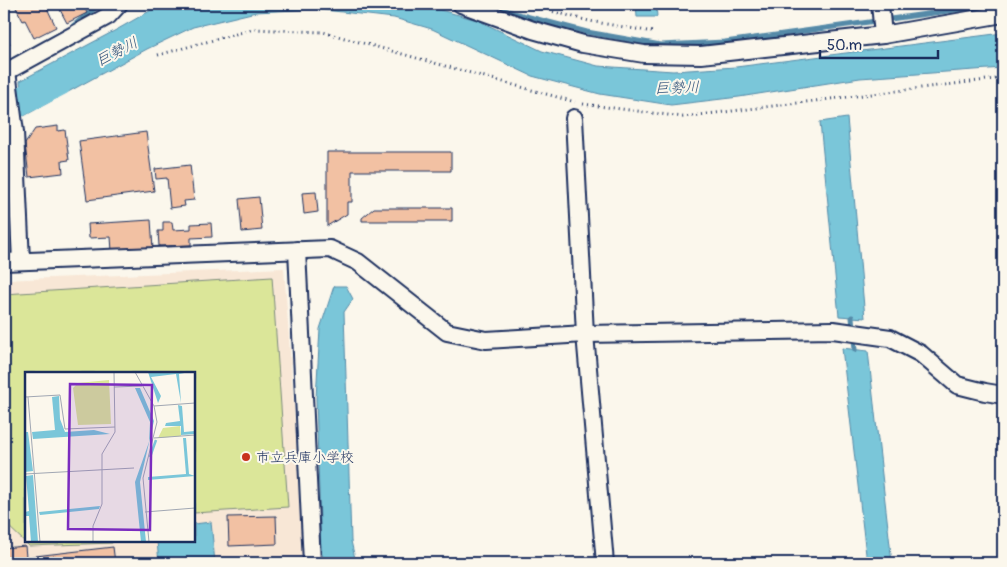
<svg xmlns="http://www.w3.org/2000/svg" width="1007" height="567" font-family="Pangolin,'Klee One',sans-serif">
<rect width="100%" height="100%" fill="#fbf7ec"/>
<filter id="ink" filterUnits="userSpaceOnUse"><feTurbulence type="fractalNoise" baseFrequency=".02" numOctaves="2"/><feDisplacementMap in="SourceGraphic" scale="10" xChannelSelector="R" yChannelSelector="G"/><feConvolveMatrix kernelMatrix="1 2 1 2 8 2 1 2 1" color-interpolation-filters="sRGB"/></filter>
<g filter="url(#ink)">
<!-- built -->
<path fill="#f8e7d6" fill-rule="evenodd" d="M 284,268 L 305,563 L 4,563 L 4,280 ZM 26,373 L 194,373 L 194,541 L 26,541 Z"/>
<!-- green -->
<polygon fill="#dbe699" stroke="#7b8a7c" points="272,277 288,507 194,513 194,373 26,373 26,541 112,541 112,543 29,546 4,522 4,294"/>
<!-- water -->
<g fill="#7ac6d9" stroke="#548aa8">
<polygon points="162,4 418,4 477,20 542,51 598,66 673,71 736,67 1003,33 1003,68 860,78 739,97 671,105 600,94 532,76 432,29 394,18 316,9 256,12 193,27 147,49 24,116 20,81 118,29"/>
<polygon points="636,4 656,4 657,17 637,17"/>
<polygon points="847,118 865,318 839,316 820,122"/>
<polygon points="334,286 346,286 353,299 344,312 351,541 356,563 326,563 321,552 316,398 320,329"/>
<polygon points="842,348 868,351 892,563 867,563"/>
<polygon points="211,522 215,563 159,563 157,541 194,541 194,524"/>
</g>
<g fill="none" stroke-linecap="round" stroke-linejoin="round">
<!-- stream -->
<g stroke="#548aa8" stroke-width="5">
<polyline points="486,4 514,13 587,32 661,45 725,42 998,4"/>
<polyline points="73,26 100,4"/>
<polyline points="852,317 855,350"/>
</g>
<!-- river -->
<polyline stroke="#7ac6d9" stroke-width="29" points="4,110 58,82"/>
</g>
<!-- building -->
<g fill="#f2c1a3" stroke="#1b2f5e">
<polygon points="14,4 52,4 47,8 56,27 34,38 25,20 23,21"/>
<polygon points="57,4 90,4 84,7 87,13 67,23"/>
<polygon points="4,29 10,44 6,45 9,52 4,55"/>
<polygon points="58,126 58,131 65,130 69,160 62,161 63,173 29,177 25,144 35,129"/>
<polygon points="146,132 154,191 87,200 79,141"/>
<polygon points="327,152 451,152 451,171 352,171 352,202 347,202 347,214 327,226"/>
<polygon points="190,165 194,200 184,201 185,206 170,208 167,178 156,179 155,169"/>
<polygon points="316,192 318,212 304,214 302,193"/>
<polygon points="259,197 262,230 242,232 239,199"/>
<polygon points="374,208 452,208 452,221 362,221 362,218"/>
<polygon points="151,220 153,249 112,251 111,237 89,238 88,224"/>
<polygon points="163,222 172,222 173,230 191,229 191,224 211,223 212,237 191,238 191,245 159,246 158,231 163,231"/>
<polygon points="276,516 277,544 229,546 228,517"/>
<polygon points="25,546 26,557 113,547 115,563 4,563 4,548"/>
</g>
<g fill="none" stroke-linecap="round" stroke-linejoin="round">
<defs>
<g id="minor">
<polyline points="461,4 533,30 583,44 644,54 701,55 883,35 1003,14"/>
<polyline points="880,4 883,35"/>
<polyline points="7,71 15,132 21,261"/>
<polyline points="4,73 108,16 119,4"/>
<polyline points="574,118 585,334 605,563"/>
<polyline points="297,250 312,563"/>
<polyline points="4,262 330,249 358,262 447,332 486,340 585,334 833,330 890,338 921,354 957,385 985,392 1003,395"/>
</g>
</defs>
<!-- minor casing -->
<use href="#minor" stroke="#1b2f5e" stroke-width="20"/>
<!-- path -->
<g stroke="#1b2f5e" stroke-width="3" stroke-dasharray="1 4" stroke-linecap="butt">
<polyline points="524,4 589,21 653,32"/>
<polyline points="158,55 254,29 323,32 575,102"/>
<polyline points="583,104 683,117 1003,78"/>
</g>
<!-- minor -->
<use href="#minor" stroke="#fbf7ec" stroke-width="16"/>
</g>
</g>
<!-- markers -->
<circle fill="#c8321e" stroke="#fbf7ec" stroke-width="2" cx="246" cy="457" r="5"/>
<g text-anchor="middle" dominant-baseline="central" stroke-width="4" stroke-linejoin="round" paint-order="stroke">
<!-- poi labels -->
<g font-size="14" fill="#1b2f5e" stroke="#fbf7ec" text-anchor="start">
<text x="256" y="457">市立兵庫小学校</text>
</g>
<!-- water labels -->
<g font-size="15" font-style="italic" fill="#33557d" stroke="#fbf7ec">
<text transform="translate(117 52) rotate(-27)">巨勢川</text>
<text transform="translate(677 88) rotate(-1)">巨勢川</text>
</g>
</g>
<!-- overview -->
<g transform="translate(25 372)">
<rect width="170" height="170" fill="#fbf7ec"/>
<path d="M 84,8 L 86,52 L 53,53 L 48,16 L 53,11 ZM 155,54 L 156,64 L 133,66 L 138,56 Z" fill="#dbe699"/>
<path d="M 123,0 L 165,0 L 154,2 L 156,31 L 151,2 L 126,5 L 136,24 L 133,31 ZM 110,16 L 115,16 L 129,49 L 115,110 L 121,170 L 116,170 L 110,110 L 124,70 L 125,50 ZM 34,24 L 35,47 L 40,60 L 69,58 L 85,62 L 8,67 L 7,60 L 30,58 L 27,25 ZM 153,33 L 157,34 L 159,60 L 170,59 L 170,62 L 156,63 L 156,54 L 140,54 L 141,51 L 155,49 ZM 0,60 L 3,60 L 8,99 L 0,100 ZM 158,66 L 161,66 L 164,102 L 170,104 L 123,108 L 123,105 L 161,102 ZM 8,103 L 13,170 L 6,170 L 4,144 L 0,144 L 0,140 L 4,139 L 1,104 ZM 75,134 L 74,137 L 15,143 L 14,140 Z" fill="#7ac6d9"/>
<path fill="none" stroke="#7ac6d9" stroke-width="2.5" d="M 125,85 L 131,68"/>
<path fill="none" stroke="#a1a7b3" stroke-width="1" d="M 110,0 L 129,34 L 132,50 L 118,106 L 124,170M 89,15 L 117,14M 0,25 L 35,23 L 40,57 L 90,55M 3,25 L 15,170M 129,34 L 170,31M 129,66 L 170,63M 0,102 L 109,96M 120,140 L 170,136M 68,170 L 68,154 L 77,132 L 77,82 L 90,60 L 89,0"/>
<path fill="#7b2cbf" fill-opacity="0.15" stroke="#7b2cbf" stroke-width="2.5" d="M 45,12 L 127,13 L 125,158 L 43,157 Z"/>
<rect width="170" height="170" fill="none" stroke="#1b2f5e" stroke-width="2.5"/>
</g>
<!-- margin -->
<rect width="1007" height="567" fill="none" stroke="#fbf7ec" stroke-width="20"/>
<rect x="10" y="10" width="987" height="547" fill="none" stroke="#1b2f5e" stroke-width="2" filter="url(#ink)"/>
<!-- scale -->
<path d="M820 50v8h118v-8" fill="none" stroke="#1b2f5e" stroke-width="2.5"/>
<text x="827" y="50" font-size="15" fill="#1b2f5e" stroke="#fbf7ec" stroke-width="4" paint-order="stroke">50 m</text>
</svg>
